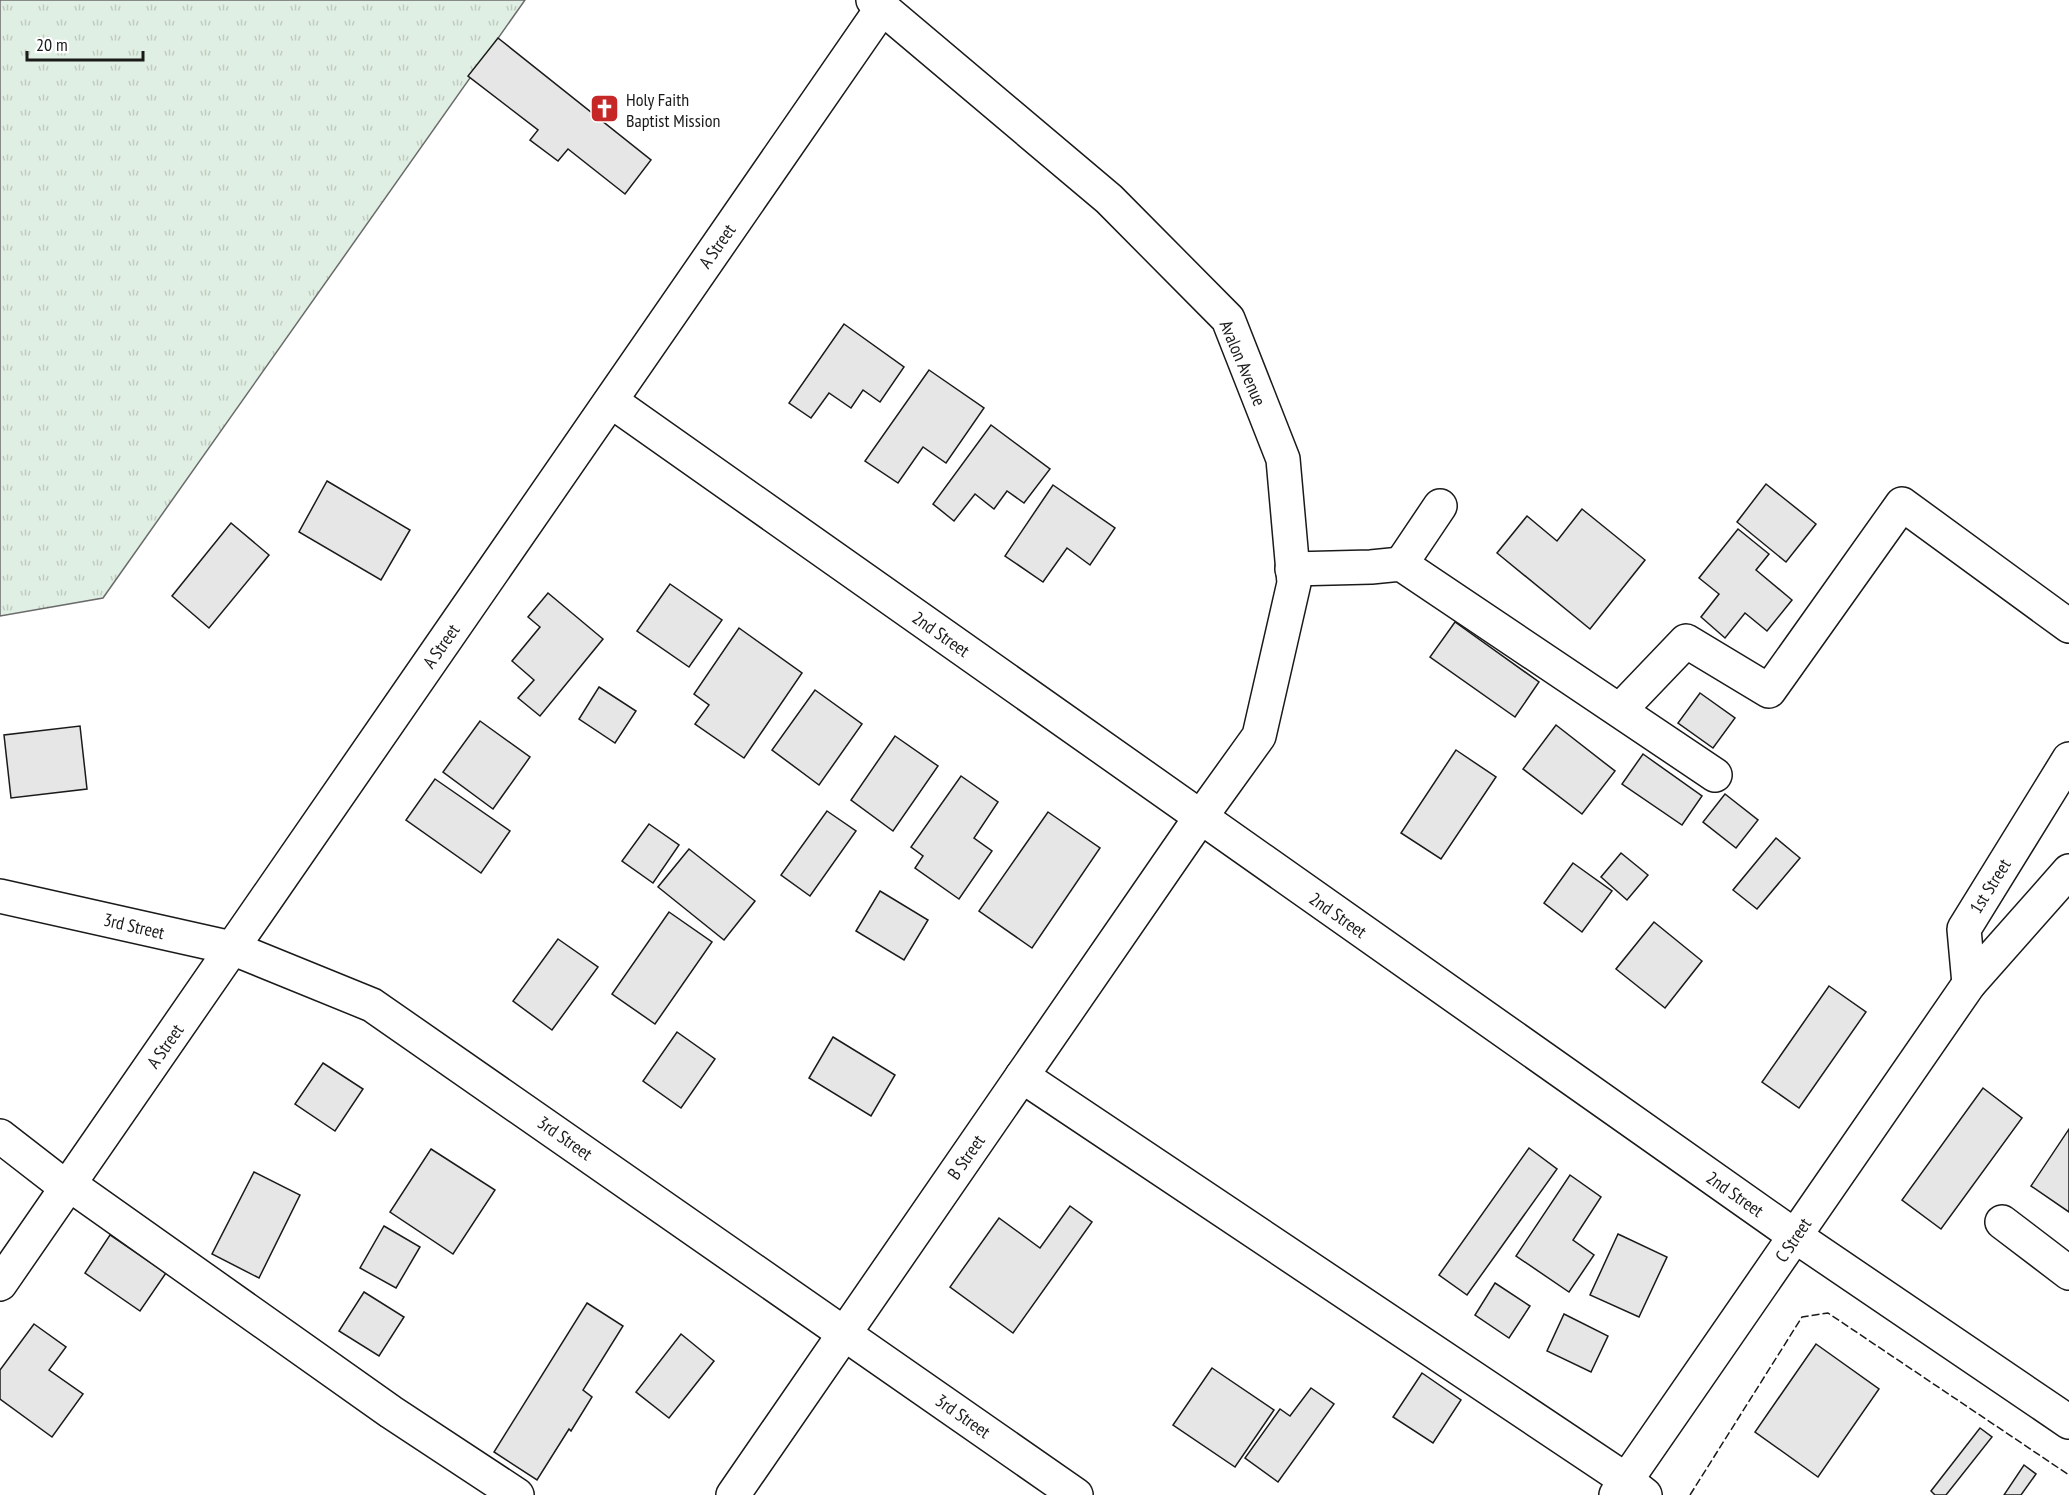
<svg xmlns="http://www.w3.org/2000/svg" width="2069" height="1495" font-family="'PT Sans Narrow',sans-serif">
<defs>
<pattern id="grass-tufts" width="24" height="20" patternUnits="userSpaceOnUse" patternTransform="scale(1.5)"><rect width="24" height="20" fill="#e0efe3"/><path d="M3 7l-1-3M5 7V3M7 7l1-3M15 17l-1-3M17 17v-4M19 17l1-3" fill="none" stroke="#c0ccc2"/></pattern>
</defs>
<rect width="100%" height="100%" fill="#fff"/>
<!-- grass -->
<polygon fill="url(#grass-tufts)" stroke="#6a6a6a" stroke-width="1.5" points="0,0 525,0 103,598 0,616"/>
<!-- building -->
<g fill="#e6e6e6" stroke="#1a1a1a" stroke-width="1.5">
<polygon points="498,38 651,160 625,194 568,149 558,161 530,140 538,130 468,76"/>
<polygon points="844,324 904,367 880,402 863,390 851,408 829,393 811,418 789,403"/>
<polygon points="929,370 984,408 946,463 923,447 898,483 865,461"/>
<polygon points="991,425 1050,469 1024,503 1007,491 994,509 975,494 954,521 933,504"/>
<polygon points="327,481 410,530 381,580 299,532"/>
<polygon points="1766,484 1816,524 1786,562 1737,522"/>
<polygon points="1053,485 1115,528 1090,565 1067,548 1043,582 1005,556"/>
<polygon points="1582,509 1645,560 1590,629 1497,553 1527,516 1557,541"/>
<polygon points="231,523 269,555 209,628 172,596"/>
<polygon points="1738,529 1769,554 1756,570 1792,600 1767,631 1745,613 1725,638 1701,617 1719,594 1699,578"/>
<polygon points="670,584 722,620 689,667 637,631"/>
<polygon points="548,593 603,639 540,716 518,698 534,680 512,661 540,627 528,617"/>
<polygon points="1455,622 1539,682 1515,717 1430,657"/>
<polygon points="739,628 802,673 744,758 695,724 709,705 694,694"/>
<polygon points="599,687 636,711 615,743 579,719"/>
<polygon points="815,690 862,724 819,785 772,750"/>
<polygon points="1700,693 1735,718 1713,748 1678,723"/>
<polygon points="480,721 530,757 493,809 443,772"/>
<polygon points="1556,725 1615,771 1582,814 1523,769"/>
<polygon points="80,726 87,789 11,798 4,735"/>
<polygon points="895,736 938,766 893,831 851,800"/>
<polygon points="1456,750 1496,777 1441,859 1401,833"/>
<polygon points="1643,754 1702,796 1682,825 1622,784"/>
<polygon points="961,776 998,802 974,838 992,851 959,899 915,868 923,856 911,847"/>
<polygon points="435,779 510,831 481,873 406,820"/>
<polygon points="1725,794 1758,820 1736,848 1703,822"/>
<polygon points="827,811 856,831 810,896 781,875"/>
<polygon points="1048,812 1100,848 1032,948 979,911"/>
<polygon points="649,824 679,845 653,883 622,861"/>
<polygon points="1776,838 1800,858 1757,909 1733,890"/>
<polygon points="689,849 755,901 724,940 658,887"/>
<polygon points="1621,853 1648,875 1627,900 1601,877"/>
<polygon points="1573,863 1612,891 1582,932 1544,903"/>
<polygon points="880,891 928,920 904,960 856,931"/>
<polygon points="669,912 712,942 655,1024 612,994"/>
<polygon points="1654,922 1702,961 1665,1008 1616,969"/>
<polygon points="558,939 598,967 552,1030 513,1001"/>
<polygon points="1829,986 1866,1012 1799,1108 1762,1082"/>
<polygon points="677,1032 715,1059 681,1108 643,1081"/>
<polygon points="833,1037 895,1075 871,1116 809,1078"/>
<polygon points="323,1063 363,1089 335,1131 295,1104"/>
<polygon points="1983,1088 2022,1118 1941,1229 1902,1200"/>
<polygon points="2069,1129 2069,1212 2031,1186"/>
<polygon points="1529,1148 1557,1169 1467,1295 1439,1275"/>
<polygon points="431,1149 495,1190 453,1254 390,1212"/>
<polygon points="254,1172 300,1195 259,1278 212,1254"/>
<polygon points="1570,1175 1601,1197 1573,1240 1594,1255 1569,1292 1516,1256"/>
<polygon points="1070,1206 1092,1222 1013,1333 950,1287 999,1218 1040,1248"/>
<polygon points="384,1226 420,1247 396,1288 360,1268"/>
<polygon points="1618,1234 1667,1257 1639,1317 1590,1295"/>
<polygon points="110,1235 166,1273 140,1311 85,1273"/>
<polygon points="1495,1283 1530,1306 1509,1338 1475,1315"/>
<polygon points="364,1292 404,1317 379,1356 339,1331"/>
<polygon points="587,1303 623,1326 583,1390 592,1397 571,1431 569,1429 537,1480 494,1452"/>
<polygon points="1564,1314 1608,1336 1591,1372 1547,1351"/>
<polygon points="34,1324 66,1347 49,1370 83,1394 52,1437 0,1399 0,1370"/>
<polygon points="681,1334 714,1361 669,1418 636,1392"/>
<polygon points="1816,1344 1879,1389 1818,1477 1755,1432"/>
<polygon points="1212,1368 1274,1410 1235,1467 1173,1425"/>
<polygon points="1422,1373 1461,1400 1433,1443 1393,1417"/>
<polygon points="1311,1388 1334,1404 1278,1482 1245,1458 1280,1409 1290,1416"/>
<polygon points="1980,1428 1992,1437 1946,1495 1935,1495 1931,1491"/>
<polygon points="2024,1465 2036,1474 2021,1495 2004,1495"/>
</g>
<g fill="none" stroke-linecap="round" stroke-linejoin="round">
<defs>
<g id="minor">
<polyline points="611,401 1795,1236 2069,1422"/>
<polyline points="1401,564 1440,506"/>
<polyline points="1292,569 1371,567 1401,564 1715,775"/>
<polyline points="1620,710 1686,641 1769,691 1902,504 2069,626"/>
<polyline points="0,896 232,948 372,1005 1076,1495"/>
<polyline points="1969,984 1964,929 2069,759"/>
<polyline points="1022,1076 1626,1480 1645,1495"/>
<polyline points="0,1136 67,1188"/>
<polyline points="69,1184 391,1412 517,1495"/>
<polyline points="2002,1222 2069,1273"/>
<polyline points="0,1284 882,8"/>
<polyline points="733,1495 1200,818 1259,736 1294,583 1283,459 1228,319 1109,199 873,0"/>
<polyline points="1616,1495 1969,984 2069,871"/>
</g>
</defs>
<!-- minor casing -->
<use href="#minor" stroke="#1a1a1a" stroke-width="36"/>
<!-- minor -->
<use href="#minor" stroke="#fff" stroke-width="33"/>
<!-- fence -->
<polyline stroke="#1a1a1a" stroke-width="1.5" stroke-dasharray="8 3" stroke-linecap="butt" points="1690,1495 1802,1317 1828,1313 2069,1475"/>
</g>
<!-- icons -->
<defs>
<symbol id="church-square" viewBox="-11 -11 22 22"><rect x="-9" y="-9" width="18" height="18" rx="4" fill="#c62828" stroke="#fff"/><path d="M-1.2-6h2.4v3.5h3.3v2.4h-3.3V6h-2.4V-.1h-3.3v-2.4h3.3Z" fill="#fff"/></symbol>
</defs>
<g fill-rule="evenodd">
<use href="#church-square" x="588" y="92" width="33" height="33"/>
</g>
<g text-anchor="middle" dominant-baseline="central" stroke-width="4.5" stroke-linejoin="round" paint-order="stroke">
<!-- poi labels -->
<g font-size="18" fill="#1a1a1a" stroke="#fff" text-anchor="start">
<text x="626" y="99">Holy Faith<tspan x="626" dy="21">Baptist Mission</tspan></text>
</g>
<!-- street labels -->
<g font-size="18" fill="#1a1a1a" stroke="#fff">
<text transform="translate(717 246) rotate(-55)">A Street</text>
<text transform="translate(1243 363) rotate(67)">Avalon Avenue</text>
<text transform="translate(941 634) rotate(35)">2nd Street</text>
<text transform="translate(441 646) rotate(-55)">A Street</text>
<text transform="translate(1990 886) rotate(-58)">1st Street</text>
<text transform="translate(1338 915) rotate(35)">2nd Street</text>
<text transform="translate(134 926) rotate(13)">3rd Street</text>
<text transform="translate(165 1046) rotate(-55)">A Street</text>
<text transform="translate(565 1138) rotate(35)">3rd Street</text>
<text transform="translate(966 1157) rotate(-55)">B Street</text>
<text transform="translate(1735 1194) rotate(35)">2nd Street</text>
<text transform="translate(1793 1240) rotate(-56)">C Street</text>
<text transform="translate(963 1416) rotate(35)">3rd Street</text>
</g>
</g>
<!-- scale -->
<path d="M27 51v9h116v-9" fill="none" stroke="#1a1a1a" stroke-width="3"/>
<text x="36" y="51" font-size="18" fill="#1a1a1a" stroke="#ffffff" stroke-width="4.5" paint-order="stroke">20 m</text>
</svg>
